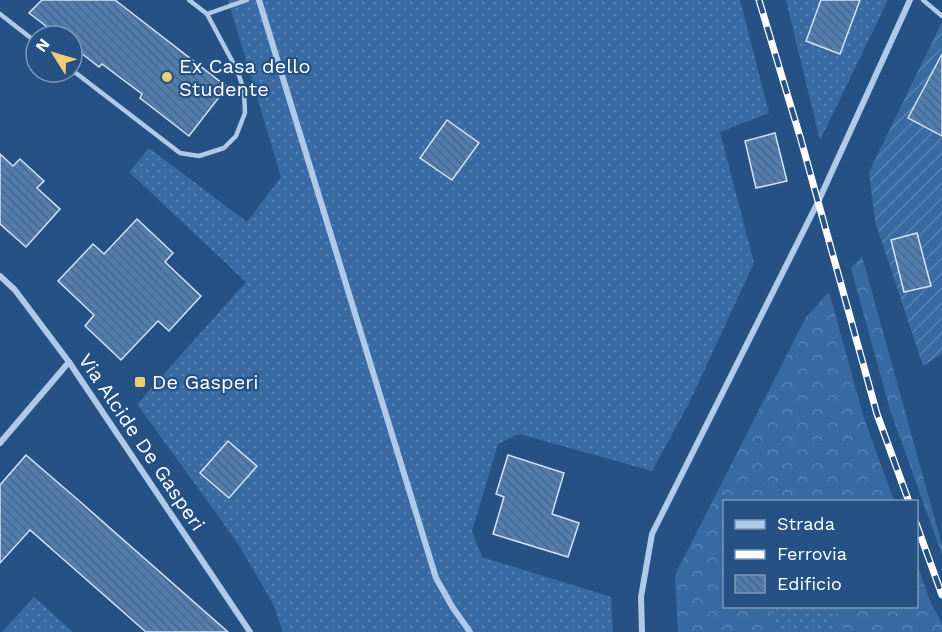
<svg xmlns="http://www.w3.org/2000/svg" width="942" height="632" font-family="'Work Sans',sans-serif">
<defs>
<pattern id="grass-dots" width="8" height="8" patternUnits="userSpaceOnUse" patternTransform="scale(1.5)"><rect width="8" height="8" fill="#396ba2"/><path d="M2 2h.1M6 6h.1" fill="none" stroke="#5781b0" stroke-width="1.8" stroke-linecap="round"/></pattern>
<pattern id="forest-crowns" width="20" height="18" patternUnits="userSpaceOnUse" patternTransform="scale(1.5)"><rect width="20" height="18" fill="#396ba2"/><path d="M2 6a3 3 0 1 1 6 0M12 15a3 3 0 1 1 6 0" fill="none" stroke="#5781b0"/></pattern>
<pattern id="garden-furrows" width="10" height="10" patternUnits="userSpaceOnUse" patternTransform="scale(1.5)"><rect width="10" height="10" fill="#396ba2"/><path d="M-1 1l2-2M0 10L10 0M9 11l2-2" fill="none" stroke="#5781b0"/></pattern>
<pattern id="building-back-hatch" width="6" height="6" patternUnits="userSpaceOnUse" patternTransform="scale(1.5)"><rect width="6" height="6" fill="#517daf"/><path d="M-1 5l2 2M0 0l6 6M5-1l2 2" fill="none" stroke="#4f6782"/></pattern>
</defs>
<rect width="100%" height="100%" fill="#255185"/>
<!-- grass -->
<g fill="url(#grass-dots)">
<polygon points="228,0 740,0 769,113 720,132 754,263 689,403 652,471 519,434 498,444 472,531 482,557 611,597 613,632 283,632 273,604 239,545 137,404 246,282 129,172 149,148 247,222 281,177"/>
<polygon points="786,0 888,0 820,140"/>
<polygon points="34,597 73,632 2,632"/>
<polygon points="777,606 838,607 833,622 851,632 774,632 774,615"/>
</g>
<!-- forest -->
<g fill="url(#forest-crowns)">
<polygon points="862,256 942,545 942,555 890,410 851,268"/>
<polygon points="829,292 864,418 894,501 724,502 724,606 777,607 774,615 774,632 678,632 675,575 806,317"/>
<polygon points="917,564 930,601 942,624 942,632 851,632 833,622 838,607 916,606"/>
</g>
<!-- garden -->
<polygon fill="url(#garden-furrows)" points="942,22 942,354 923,366 875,221 869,172"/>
<!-- building -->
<g fill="url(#building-back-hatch)" stroke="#d3e3f6" stroke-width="1.5">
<polygon points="42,0 115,0 227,87 189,136 140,98 142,94 102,64 99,67 72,46 72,36 59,36 29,13"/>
<polygon points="821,0 860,0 840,54 806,41"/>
<polygon points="942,54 942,136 908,118"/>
<polygon points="447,120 479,143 452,180 420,158"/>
<polygon points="775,133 787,181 756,188 745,141"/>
<polygon points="0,154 13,166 20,159 44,181 37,188 60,209 26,247 0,224"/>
<polygon points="137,219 173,253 165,262 201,296 169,331 158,321 121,360 85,326 94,315 58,281 93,244 104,254"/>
<polygon points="917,233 931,286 904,292 891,240"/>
<polygon points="228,441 257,466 229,498 200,473"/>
<polygon points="26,455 77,499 228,632 146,632 30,530 0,563 0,485"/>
<polygon points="508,455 564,473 552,514 579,523 568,557 493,534 504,497 496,494"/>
</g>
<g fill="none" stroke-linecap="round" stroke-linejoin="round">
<!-- lane -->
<g stroke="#afcae8" stroke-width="4.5">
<polyline points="189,0 207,14 247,0"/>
<polyline points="923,0 942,16"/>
<polyline points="0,14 36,42"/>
<polyline points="72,70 180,153 199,156 224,148 236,136 245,113 244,90 237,70 207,14"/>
</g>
<!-- street -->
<g stroke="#afcae8" stroke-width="6">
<polyline points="259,0 436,578 453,608 470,632"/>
<polyline points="0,276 15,290 69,362 250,632"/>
<polyline points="0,443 69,362"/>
<polyline points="642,632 641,597 652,534 818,202 910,0"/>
</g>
<defs>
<g id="rail">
<polyline points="759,0 801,140 877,414 909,502"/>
<polyline points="916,523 942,595"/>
</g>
</defs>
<!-- rail casing -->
<use href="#rail" stroke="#fff" stroke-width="7"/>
<!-- rail -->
<use href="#rail" stroke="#255185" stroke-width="4.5" stroke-dasharray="14" stroke-linecap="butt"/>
</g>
<!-- markers -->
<g fill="#f2cb73" stroke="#255185" stroke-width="2">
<circle cx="167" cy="77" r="6"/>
<rect x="134" y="376" width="12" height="12" rx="3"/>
</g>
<g text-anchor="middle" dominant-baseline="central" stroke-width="4.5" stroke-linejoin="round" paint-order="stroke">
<!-- poi labels -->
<g font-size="20" fill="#fff" stroke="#255185" text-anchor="start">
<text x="179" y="66">Ex Casa dello<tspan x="179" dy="23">Studente</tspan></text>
<text x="152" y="382">De Gasperi</text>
</g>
<!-- street labels -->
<g font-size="20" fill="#fff" stroke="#255185">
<text transform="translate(142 442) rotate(56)">Via Alcide De Gasperi</text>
</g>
</g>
<!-- legend -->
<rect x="723" y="500" width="195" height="108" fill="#255185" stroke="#7c97b6" stroke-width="1.5"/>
<rect x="735" y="520" width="30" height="9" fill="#afcae8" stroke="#7c97b6" stroke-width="1.5"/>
<text x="777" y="530" font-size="18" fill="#ffffff">Strada</text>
<rect x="735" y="550" width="30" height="9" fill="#ffffff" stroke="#7c97b6" stroke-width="1.5"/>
<text x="777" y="560" font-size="18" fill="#ffffff">Ferrovia</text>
<rect x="735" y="575" width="30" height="18" fill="url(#building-back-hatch)" stroke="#7c97b6" stroke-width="1.5"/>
<text x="777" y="590" font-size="18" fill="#ffffff">Edificio</text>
<!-- north arrow -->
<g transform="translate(54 54) rotate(307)"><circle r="28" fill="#255185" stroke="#7c97b6" stroke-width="1.5"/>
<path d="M0-4.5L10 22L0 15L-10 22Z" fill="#f2cb73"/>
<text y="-9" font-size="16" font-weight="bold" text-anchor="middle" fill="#ffffff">N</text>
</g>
</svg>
